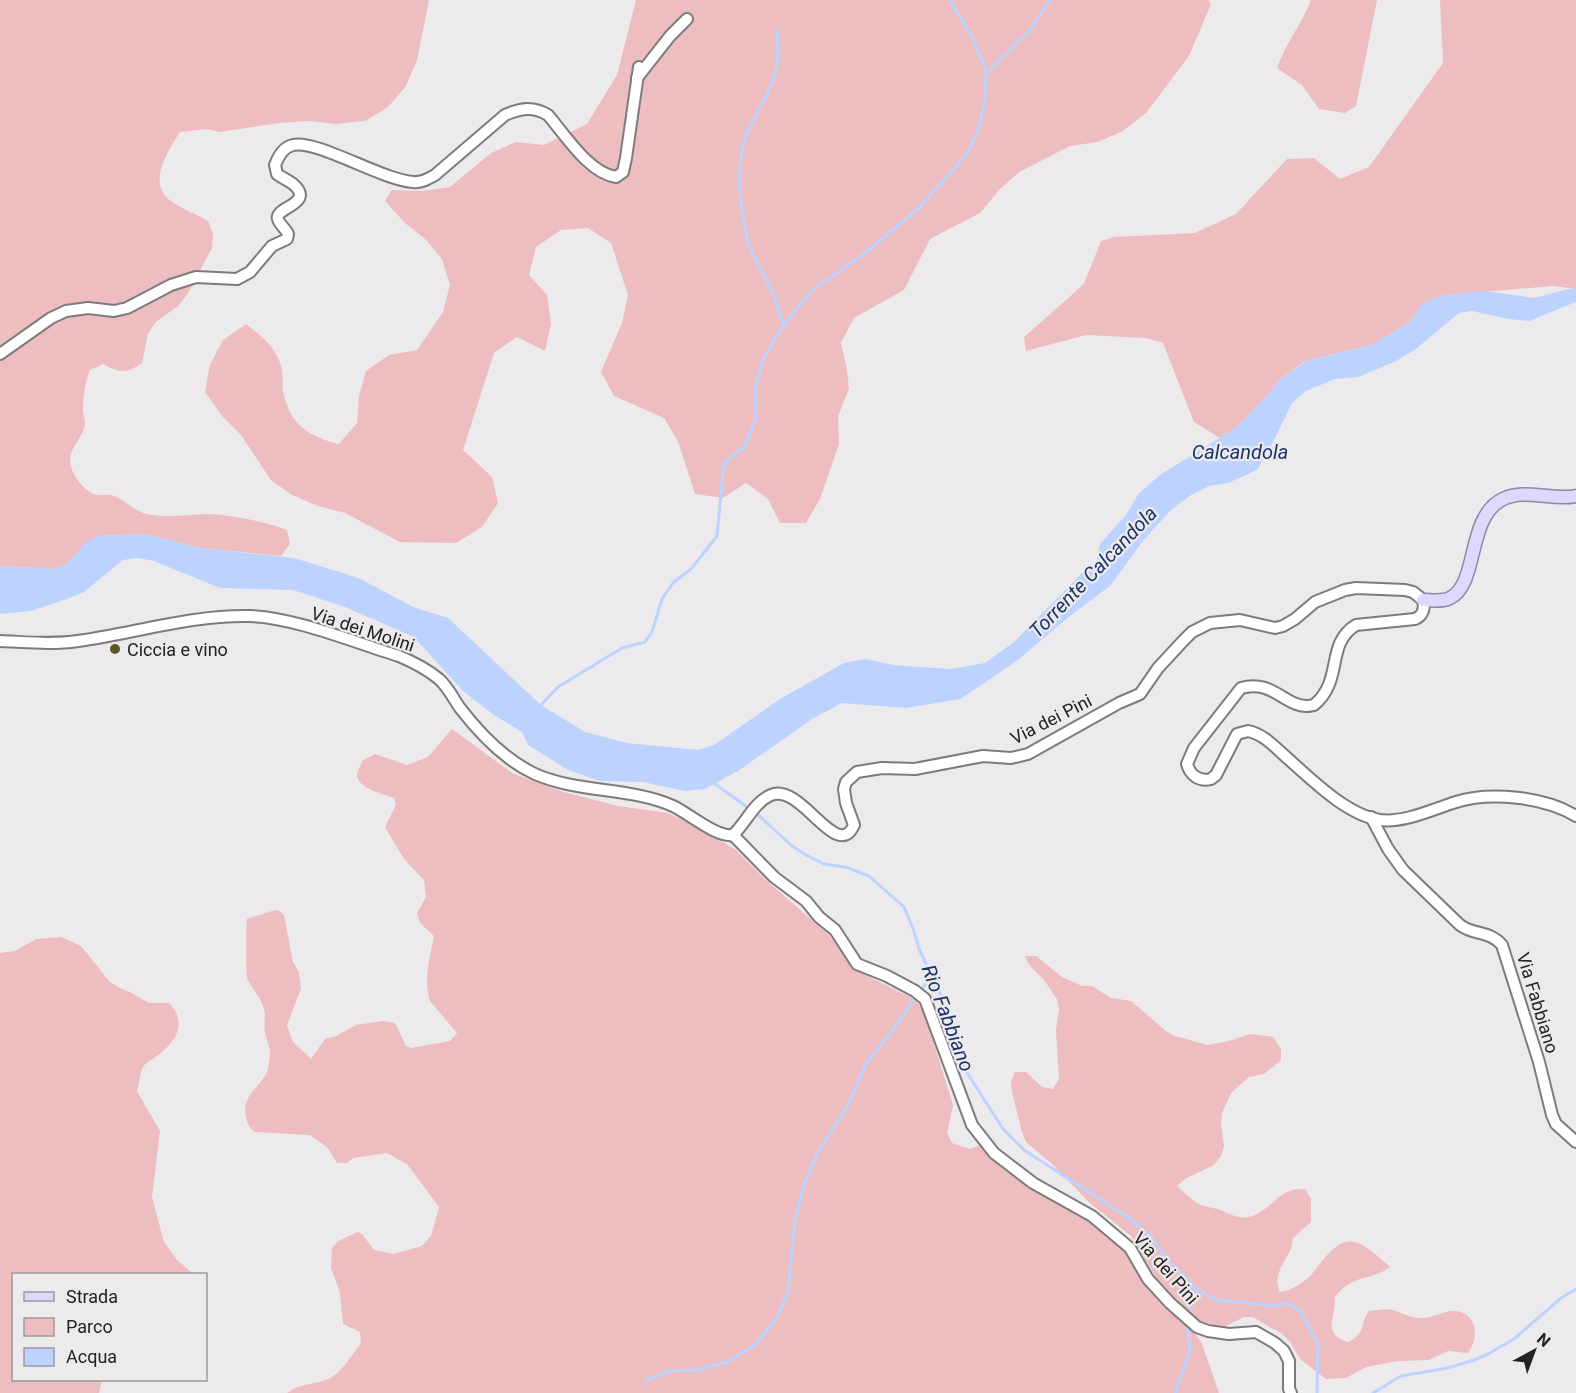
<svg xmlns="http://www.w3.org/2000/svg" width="1576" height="1393" font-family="Roboto,sans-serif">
<rect width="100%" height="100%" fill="#edeaed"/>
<!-- green -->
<g fill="#edbdbf">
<path d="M 0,0 L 429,0 L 417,60 L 406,86 L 388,107 L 365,121 L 336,124 L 307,121 L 279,123 L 220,132 L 206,129 L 180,132 C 168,151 146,184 171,201 C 182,209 196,214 208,221 L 213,233 L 212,248 L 187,295 L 178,306 L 156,322 L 148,333 L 142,363 C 126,374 120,373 103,364 L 90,370 C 85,383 83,395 83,410 C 83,414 85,419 85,423 C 84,437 70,446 70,461 C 70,473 85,493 97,495 C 101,496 106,494 111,495 C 124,498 133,511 147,514 C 166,518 187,515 206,514 C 227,514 268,522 287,530 L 290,544 L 281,556 L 200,548 L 145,534 L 98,536 L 86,543 L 68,563 L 55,569 L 0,566 Z"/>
<path d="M 636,0 L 1208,0 L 1211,4 L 1189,56 L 1146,113 L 1123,131 L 1098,142 L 1070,146 L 1019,172 L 999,190 L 980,213 L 930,239 L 904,290 L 854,318 L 841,343 L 847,370 L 849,389 L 838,416 L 839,444 L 820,499 L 806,523 L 780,523 L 768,499 L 746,483 L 723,498 L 695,494 L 678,441 L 664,418 L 614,396 L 601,372 L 622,323 L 628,295 L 611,243 L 588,228 L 561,230 L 536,247 L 529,275 L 547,295 L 551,324 L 545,351 L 517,337 L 494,353 L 463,450 L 492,477 L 498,503 L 482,527 L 456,543 L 400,542 L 345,513 L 318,506 L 292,495 L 271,480 L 241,435 L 222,416 L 205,392 L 210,365 L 223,340 L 246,324 C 260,335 276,347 281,366 C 284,375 281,386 284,395 C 291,425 309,437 339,444 L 357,423 L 359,396 L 366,371 L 389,355 L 417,350 L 443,312 L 450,285 L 442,259 L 425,239 L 405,223 L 385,201 L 392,190 L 422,191 L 450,187 L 491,153 L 516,142 L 544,145 L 587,124 L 617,75 Z"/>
<path d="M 1311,0 L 1377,0 L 1356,106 L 1345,113 L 1319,109 L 1302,85 L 1277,68 C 1285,44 1302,24 1311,0 Z"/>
<polygon points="1440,0 1576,0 1576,289 1553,286 1444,295 1423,303 1409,323 1371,345 1305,361 1278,381 1269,394 1237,427 1220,438 1194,422 1163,343 1146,338 1086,335 1026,351 1024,337 1084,284 1101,241 1114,237 1195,233 1236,214 1287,159 1314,158 1340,179 1369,167 1443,63"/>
<path d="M 452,729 L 512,773 L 560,791 L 618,806 L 668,813 L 707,832 L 736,850 L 766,880 L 830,936 L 855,970 L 916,1000 L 925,1015 L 953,1105 L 947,1133 L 952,1143 L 970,1149 L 981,1145 C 1018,1193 1083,1208 1126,1250 C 1134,1258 1137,1272 1144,1282 C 1160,1300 1179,1317 1196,1334 L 1202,1344 L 1219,1393 L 287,1393 C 300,1383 314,1385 328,1379 C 342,1373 352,1354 361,1343 L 360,1332 L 343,1324 L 340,1293 L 331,1268 L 332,1248 L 338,1241 L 358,1232 L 362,1234 L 374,1250 L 393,1254 L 422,1246 L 431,1236 L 439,1207 L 407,1164 L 387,1153 L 353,1158 L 347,1163 L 337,1163 L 327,1147 L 310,1135 L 255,1132 C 249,1128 248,1124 246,1117 C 242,1098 255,1091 264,1077 C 269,1071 269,1063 270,1055 C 270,1044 267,1042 265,1033 C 263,1024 267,1016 263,1006 C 260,996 251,988 247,978 C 246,974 246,925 247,919 L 275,910 L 280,911 L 284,915 L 293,962 L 299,972 L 301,989 L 287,1025 L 293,1042 L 311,1059 L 325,1039 L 336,1036 L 356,1025 L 383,1021 L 395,1023 L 406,1046 L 411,1048 L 450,1041 L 457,1033 L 430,1001 C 423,981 430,956 434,936 L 420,923 L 417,913 L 426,897 L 424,880 L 404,859 L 385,827 L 396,805 L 394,798 C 384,794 358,789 357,775 C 357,771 361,765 362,761 L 375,754 L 407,765 L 428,757 Z"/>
<path d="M 61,937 L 81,946 L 110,982 L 120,988 L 130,992 L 149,1003 L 169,1003 C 186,1021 179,1037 162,1052 C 157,1057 147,1061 143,1067 C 140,1073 139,1084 137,1091 L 160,1131 L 152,1197 L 164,1242 L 177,1260 L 194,1274 L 14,1274 L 14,1380 L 102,1380 L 99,1393 L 0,1393 L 0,953 L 15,951 L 36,939 Z"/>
<path d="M 1025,956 L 1036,956 L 1062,977 L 1082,986 L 1092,986 L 1111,998 L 1131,1001 L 1166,1031 L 1175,1036 L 1208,1045 L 1229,1041 L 1250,1034 L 1273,1037 L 1281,1049 L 1281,1060 L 1264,1074 L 1249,1077 L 1231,1093 L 1222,1113 L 1221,1123 L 1224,1146 L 1221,1156 L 1214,1165 L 1185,1179 L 1177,1186 C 1183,1191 1189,1197 1195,1202 C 1202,1206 1209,1207 1217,1209 C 1231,1214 1242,1222 1257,1214 C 1276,1204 1280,1188 1305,1189 L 1311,1199 L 1311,1222 L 1293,1238 L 1291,1249 L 1280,1269 L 1277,1281 L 1279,1292 C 1289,1291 1300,1285 1308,1278 C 1320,1267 1334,1237 1355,1242 C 1368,1246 1380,1258 1390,1267 C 1371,1281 1352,1274 1335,1297 C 1336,1318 1321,1334 1348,1342 C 1367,1333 1359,1325 1369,1311 C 1377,1310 1386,1308 1393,1310 C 1402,1313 1411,1318 1420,1318 C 1432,1319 1442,1311 1453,1311 C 1477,1311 1480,1338 1468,1353 L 1448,1351 L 1429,1360 L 1398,1361 L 1366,1367 L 1346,1378 L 1326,1379 L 1300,1359 L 1290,1342 L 1282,1334 L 1253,1317 L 1244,1317 L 1224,1327 L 1200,1321 L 1185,1308 L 1157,1279 L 1131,1236 L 1090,1203 L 1052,1164 L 1026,1142 L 1022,1132 L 1012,1092 L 1011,1081 L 1015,1072 L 1026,1072 L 1042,1087 L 1053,1089 L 1059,1079 L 1056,1030 L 1059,1009 L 1057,999 L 1044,980 L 1029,965 Z"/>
</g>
<!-- water -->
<polygon fill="#bcd3ff" points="1573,288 1576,289 1576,302 1529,321 1509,319 1472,311 1459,313 1416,349 1396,361 1358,377 1335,379 1306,391 1292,403 1273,442 1257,470 1228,483 1209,486 1191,495 1171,510 1142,542 1111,585 1070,616 1019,659 983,684 960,699 906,708 842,703 812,719 738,771 705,789 685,791 643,782 600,781 568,770 528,745 522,732 494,715 464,692 414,637 345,607 293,590 220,588 154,561 138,558 123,560 84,592 64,600 31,611 0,614 0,566 55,569 68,563 86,542 99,536 145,534 200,548 294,558 359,578 413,607 448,618 541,705 585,732 627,743 699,750 714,745 780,699 844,663 865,659 893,665 950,669 985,663 1014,642 1085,570 1096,562 1100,544 1126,515 1139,493 1160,475 1237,427 1269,394 1278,381 1306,361 1371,345 1409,323 1423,303 1444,295 1486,291 1534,298"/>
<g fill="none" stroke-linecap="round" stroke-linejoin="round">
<!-- stream -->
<g stroke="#bcd3ff" stroke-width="3">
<path d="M 777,30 C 778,44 779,61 775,75 C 767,102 747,123 742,151 C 737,180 741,213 748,242 C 753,259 765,274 772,291 C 776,302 780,314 784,326"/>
<polyline points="987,73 1029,31 1051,0"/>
<polyline points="539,707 558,687 622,648 645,642 652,632 662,599 668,590 674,582 691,569 717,536 724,463 745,446 756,418 755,388 763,360 777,335 794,312 814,289 865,253 919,208 967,154 979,128 985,98 986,70 972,37 950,0"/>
<polyline points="712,782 750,809"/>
<polyline points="756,813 792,846 806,855 824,864 845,867 869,876 904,907 914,931 919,949 944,1002 966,1071 1003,1129 1024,1150 1129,1218 1151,1237 1167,1259 1198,1290 1217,1300 1274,1306 1287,1303 1300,1310 1318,1344 1317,1393"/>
<polyline points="921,990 931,977"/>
<polyline points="1187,1315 1195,1288"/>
<polyline points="646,1380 669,1371 697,1370 728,1362 755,1345 776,1319 788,1293 795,1220 804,1185 817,1154 847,1107 866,1064 893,1030 917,995"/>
<polyline points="1175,1393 1190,1351 1187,1322"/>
<polyline points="1373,1393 1401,1376 1448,1368 1474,1360 1488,1354 1514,1339 1561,1298 1576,1289"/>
</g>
<defs>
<g id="minor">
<polyline points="637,78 670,36 687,19"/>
<path d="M 0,354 L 51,318 L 66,311 L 88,308 L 114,311 L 127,308 L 171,285 L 196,277 L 237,279 L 250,272 L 272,246 L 287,239 L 288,234 C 286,229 279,224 278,219 C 274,207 316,204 293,184 C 288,180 282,178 277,174 L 275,165 C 278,157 283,147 293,145 C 316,139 382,180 413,182 C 421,183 428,179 435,175 L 505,115 C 521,108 533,106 548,115 C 566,136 589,173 616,177 L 623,172 L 626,158 L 639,67"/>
<path d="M 0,641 C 26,642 52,645 78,641 C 135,633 191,615 249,616 C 294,617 356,643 399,656 C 413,662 427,669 439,679 C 448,687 453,698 460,708 C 480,734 505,760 535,774 C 578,793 630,787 673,806 C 688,813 717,838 733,835"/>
<path d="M 1371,817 L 1388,849 L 1403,870 L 1460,925 C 1475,936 1489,930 1502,945 L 1539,1062 L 1552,1115 L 1556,1124 L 1576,1142"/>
<path d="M 733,835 C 746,823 754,802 771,795 C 801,782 837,863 854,825 L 846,803 L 844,789 L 846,782 L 857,772 L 882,768 L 915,769 L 983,756 L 1011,758 L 1028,754 L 1119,703 L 1140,694 L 1158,668 L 1183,641 L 1192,632 L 1210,623 L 1240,620 L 1275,628 L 1283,626 L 1295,619 L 1315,602 L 1345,590 L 1356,588 L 1405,590 L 1413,592 L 1423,600 C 1425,608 1423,616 1415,619 L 1356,625 C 1325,644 1344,680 1314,705 C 1287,712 1275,678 1241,688 L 1194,748 L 1187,764 C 1190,775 1199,782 1211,779 L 1216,775 L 1237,734 L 1248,731 C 1263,734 1274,746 1285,756 C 1310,778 1346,815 1380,820 C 1405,823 1433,809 1456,802 C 1490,791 1545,797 1576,816"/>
<polyline points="733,835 774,877 806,901 819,917 835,930 857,964 887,976 915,991 925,999 972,1125 994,1153 1033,1183 1092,1216 1130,1248 1148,1279 1170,1303 1197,1327 1208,1331 1229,1334 1256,1332 1275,1343 1284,1351 1289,1361 1289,1389 1291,1393"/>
</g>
<path id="major" d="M 1423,600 C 1431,600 1443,602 1450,598 C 1479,584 1466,517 1503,499 C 1525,488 1552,501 1576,496"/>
</defs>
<!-- minor casing -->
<use href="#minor" stroke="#7d7b7e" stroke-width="14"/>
<!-- major casing -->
<use href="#major" stroke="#8d88ad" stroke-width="15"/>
<!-- minor -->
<use href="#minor" stroke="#fff" stroke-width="10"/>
<!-- major -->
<use href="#major" stroke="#ddd9fa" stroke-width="12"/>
</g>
<!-- markers -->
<circle fill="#5d5723" stroke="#edeaed" stroke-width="2" cx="115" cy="649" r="6"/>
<g text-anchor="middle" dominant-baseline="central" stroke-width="4.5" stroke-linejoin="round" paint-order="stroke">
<!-- street labels -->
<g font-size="18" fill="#232223" stroke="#edeaed">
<text transform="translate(363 629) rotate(18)">Via dei Molini</text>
<text transform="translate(1051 719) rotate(-27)">Via dei Pini</text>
<text transform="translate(1538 1003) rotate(73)">Via Fabbiano</text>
<text transform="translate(1166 1268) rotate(49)">Via dei Pini</text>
</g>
<!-- poi labels -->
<g font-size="18" fill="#232223" stroke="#edeaed" text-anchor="start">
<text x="127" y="649">Ciccia e vino</text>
</g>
<!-- water labels -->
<g font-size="20" font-style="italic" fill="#1b3568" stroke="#edeaed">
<text x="1240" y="452">Calcandola</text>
<text transform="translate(1093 572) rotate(-46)">Torrente Calcandola</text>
<text transform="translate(948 1018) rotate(69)">Rio Fabbiano</text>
</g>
</g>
<!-- legend -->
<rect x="12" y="1273" width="195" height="108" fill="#edeaed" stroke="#9c9a9c" stroke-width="1.5"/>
<rect x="24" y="1292" width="30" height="9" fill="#ddd9fa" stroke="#9c9a9c" stroke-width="1.5"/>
<text x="66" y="1303" font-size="18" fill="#232223">Strada</text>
<rect x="24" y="1318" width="30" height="18" fill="#edbdbf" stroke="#9c9a9c" stroke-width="1.5"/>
<text x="66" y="1333" font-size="18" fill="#232223">Parco</text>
<rect x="24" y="1348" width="30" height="18" fill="#bcd3ff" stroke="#9c9a9c" stroke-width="1.5"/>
<text x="66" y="1363" font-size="18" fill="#232223">Acqua</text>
<!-- north arrow -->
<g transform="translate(1534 1351) rotate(41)" stroke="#edeaed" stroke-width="4.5" paint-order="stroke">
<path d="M0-4.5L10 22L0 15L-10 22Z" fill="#232223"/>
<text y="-9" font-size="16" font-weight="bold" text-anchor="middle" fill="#232223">N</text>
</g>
</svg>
